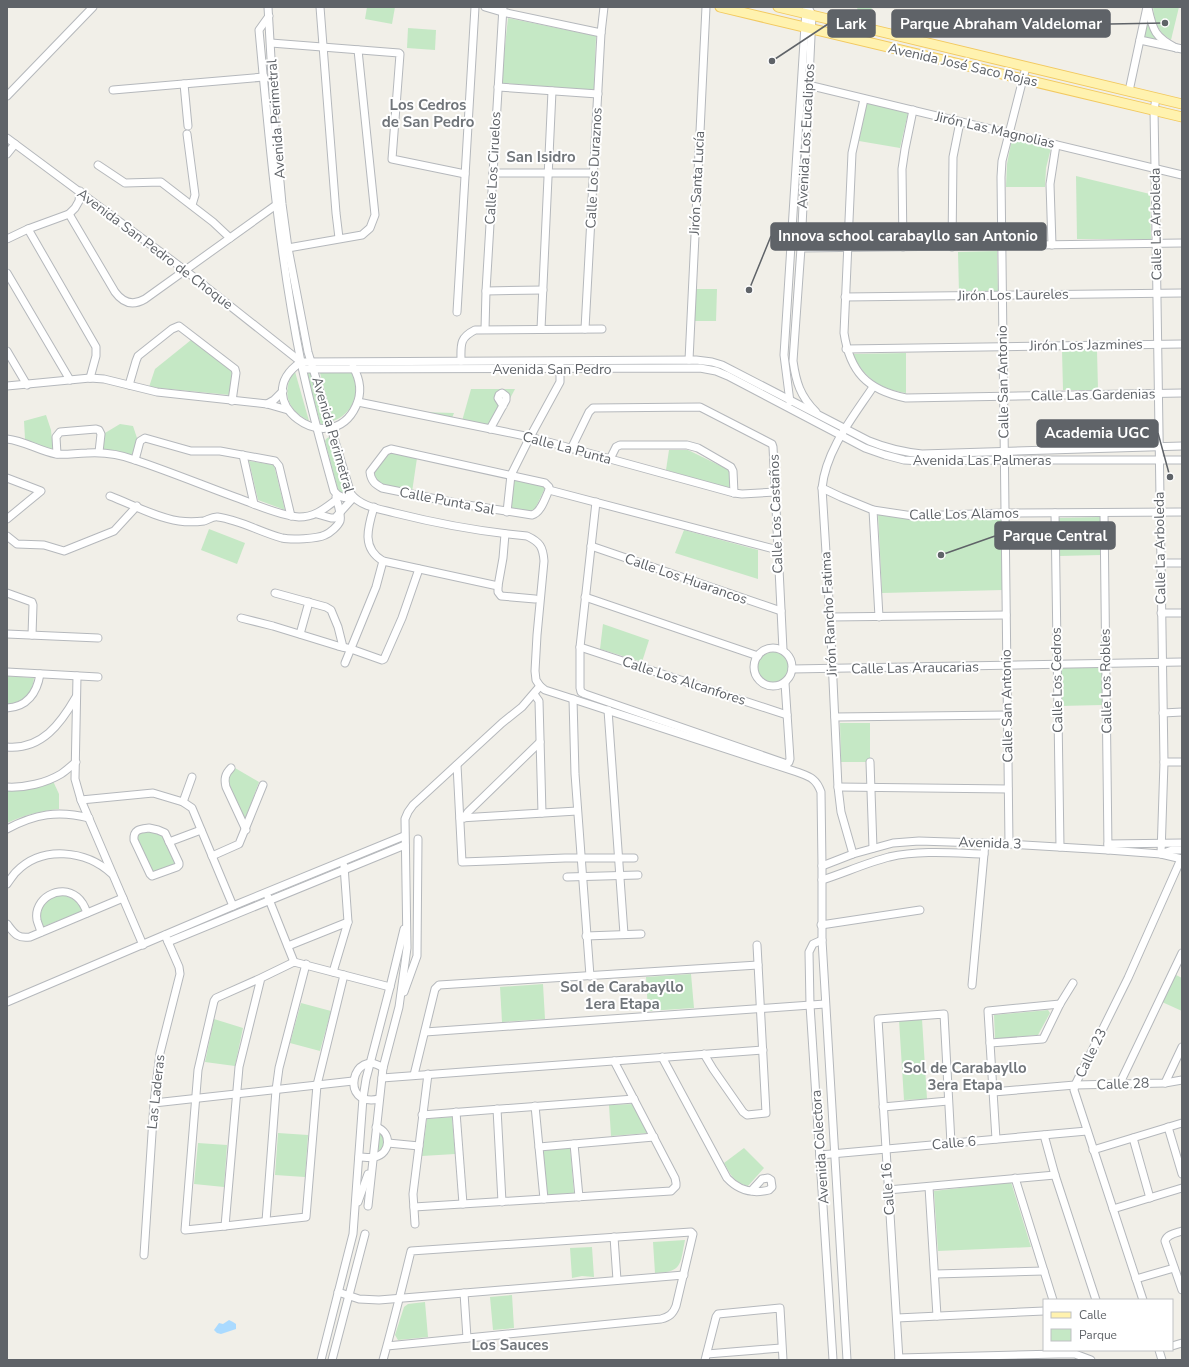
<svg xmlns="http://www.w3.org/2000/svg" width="1189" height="1367" font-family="'Nunito Sans',sans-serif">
<rect width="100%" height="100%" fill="#f1efe8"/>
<!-- green -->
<g fill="#c5e8c5">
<polygon points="367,7 395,7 392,24 365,19"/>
<path d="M 857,7 L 872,7 C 871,12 869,14 864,15 L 858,12 Z"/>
<path d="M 1153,7 L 1179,7 L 1171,40 C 1157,31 1155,24 1153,7 Z"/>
<polygon points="508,18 596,36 594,90 501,83"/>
<path d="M 1147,20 C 1150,29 1153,36 1159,42 L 1144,37 Z"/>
<polygon points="408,28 436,30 435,50 407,48"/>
<polygon points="867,103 908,113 900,148 859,141"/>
<polygon points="1012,138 1051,148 1046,168 1045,187 1006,187 1007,164"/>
<polygon points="1076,176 1150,194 1151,239 1077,239"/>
<polygon points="997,251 998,292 959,293 958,252"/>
<polygon points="695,289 717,289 716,321 694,321"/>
<polygon points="191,340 232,371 230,395 149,387 155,369"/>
<polygon points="1062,350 1097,350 1098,390 1063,390"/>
<path d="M 906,353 L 906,393 C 879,389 864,377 852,354 Z"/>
<path d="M 294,368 L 309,421 C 284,408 283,391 294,368 Z"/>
<polygon points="310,371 326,423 325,425 321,424 320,422 307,374 307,372"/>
<path d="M 351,372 C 362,391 353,414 333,421 L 320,373 Z"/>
<polygon points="471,389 515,389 495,427 462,421"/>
<polygon points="420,412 454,413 452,418"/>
<polygon points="46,415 51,430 53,450 41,448 25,439 24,421"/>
<polygon points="120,424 133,426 137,438 132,455 103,449 105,433"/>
<polygon points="329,437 332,440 345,490 343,493 340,493 338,490 325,441 326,439"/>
<polygon points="669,450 688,450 729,470 731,489 666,470"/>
<polygon points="390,451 417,458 412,492 381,484 377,480 373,472"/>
<polygon points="249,461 274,465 285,510 258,500"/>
<polygon points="514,479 543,485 545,488 534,511 508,509"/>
<polygon points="878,514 917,520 1001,519 1003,590 882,593"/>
<polygon points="1101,517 1102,555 1060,556 1059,518"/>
<polygon points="209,529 245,543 237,564 201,550"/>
<polygon points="684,530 758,550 758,579 675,553"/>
<polygon points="603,624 649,640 642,662 600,649"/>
<circle cx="773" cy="667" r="16"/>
<polygon points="1102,667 1102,705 1060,706 1060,668"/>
<path d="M 7,676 L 34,678 C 32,695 24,702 7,704 Z"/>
<polygon points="840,723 870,723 870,762 841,762"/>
<polygon points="235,768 259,782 245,820 229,784 228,778"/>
<path d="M 53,781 L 59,794 L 59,809 C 41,811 24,815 7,823 L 7,791 L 36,787 Z"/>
<polygon points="140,831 155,832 164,835 176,864 152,874 136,836"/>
<path d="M 61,895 C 72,897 78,901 83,911 L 42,927 C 37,911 44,898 61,895 Z"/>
<polygon points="691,974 694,1008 648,1011 646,977"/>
<polygon points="1176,975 1182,978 1182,1011 1162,1002"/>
<polygon points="543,984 545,1019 502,1022 500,987"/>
<polygon points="301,1003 331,1011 320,1051 290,1043"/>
<polygon points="1048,1010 1050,1013 1038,1035 995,1039 994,1015"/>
<polygon points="214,1019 243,1028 235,1066 205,1062"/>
<polygon points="922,1019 927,1099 904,1100 899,1020"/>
<polygon points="633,1104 648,1133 611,1136 609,1105"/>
<polygon points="452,1117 455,1154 422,1156 427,1119"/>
<polygon points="379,1130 385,1138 384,1146 376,1153"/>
<polygon points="278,1133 308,1135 305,1177 275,1175"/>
<polygon points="198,1143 227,1145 224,1187 194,1184"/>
<polygon points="570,1147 574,1193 547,1195 543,1149"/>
<path d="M 744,1148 L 764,1168 L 748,1186 C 733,1182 731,1175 724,1163 Z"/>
<polygon points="1011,1182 1031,1247 938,1251 934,1191"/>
<path d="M 685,1240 C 680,1264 683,1272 655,1273 L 653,1242 Z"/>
<polygon points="592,1247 594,1277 582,1276 572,1278 570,1248"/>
<polygon points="512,1295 514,1328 493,1330 490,1297"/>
<polygon points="425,1302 428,1337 398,1340 395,1335 404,1307 408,1304"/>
</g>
<!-- water -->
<polygon fill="#aadaff" points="229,1320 233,1322 236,1324 236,1329 221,1334 217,1333 214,1330 219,1323 223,1324"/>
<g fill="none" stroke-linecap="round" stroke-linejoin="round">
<defs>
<g id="minor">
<path d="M 268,7 L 275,127 L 282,204 L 288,248 L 308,352 L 351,494 C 361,507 380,509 395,513 C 439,524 482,532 527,536 C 540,542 543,547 544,561 L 537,635 L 535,671 L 536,680 L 540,686 L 545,690 L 573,699 L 797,772 C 810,777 816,778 821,792 L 822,866 L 822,940 L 847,1360"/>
<polyline points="320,7 336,213 339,238"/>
<polyline points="485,7 502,12 601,33"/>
<path d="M 808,7 L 812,15 L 801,248 L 793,361 C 796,382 800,396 816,412"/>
<path d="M 1148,8 C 1153,31 1155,37 1176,48"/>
<path d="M 269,16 L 259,30 C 269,140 279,253 301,362 C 310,405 322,448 334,491 C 339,498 345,498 353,498"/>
<polyline points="1140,40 1182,49"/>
<polyline points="271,43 399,53 400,54 392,159 465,174"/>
<polyline points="184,84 188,126"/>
<polyline points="808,85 1182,175"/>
<polyline points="498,87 598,94"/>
<polyline points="113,90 264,77"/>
<polyline points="1129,91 1147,7"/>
<polyline points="7,96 93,7"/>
<polyline points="1156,98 1154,110 1155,168 1164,762 1161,854"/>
<path d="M 864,99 L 852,153 L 844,333 C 850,372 867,390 906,398 L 1182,393"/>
<polyline points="187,134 195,195 192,205"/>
<polyline points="7,138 186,271 301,362"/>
<polyline points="7,154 15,144"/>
<polyline points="98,165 125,183 161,182 213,222 230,238"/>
<polyline points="493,173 593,173"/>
<path d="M 69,214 L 115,292 C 123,303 133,306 145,299 L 276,205 L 280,204"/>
<polyline points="28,229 96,347 96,356 90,378"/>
<polyline points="7,239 28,229 69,214 75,208 79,201 80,191"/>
<polyline points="1052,245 1050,184 1056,145"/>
<polyline points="903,247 902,169 905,149 913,110"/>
<polyline points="952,247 953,157 960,122"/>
<polyline points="288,248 362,235 370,228 375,215 358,50"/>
<polyline points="801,248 1182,243"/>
<polyline points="7,273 70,380"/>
<polyline points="486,291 543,290"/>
<polyline points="845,297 1182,293"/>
<polyline points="457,312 475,7"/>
<polyline points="485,329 486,291 503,7"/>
<polyline points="541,329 552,91"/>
<polyline points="585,329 601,33 604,7"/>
<polyline points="846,349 1182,344"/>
<polyline points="7,351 27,385"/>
<polyline points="689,360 706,7"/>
<path d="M 461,361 C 461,345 459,338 475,330 L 602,329"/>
<path d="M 301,362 L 696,360 L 712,362 L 722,365 L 869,441 C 886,448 903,452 922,454 L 1182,446"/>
<path d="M 301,362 C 245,400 330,462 356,406 C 362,393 360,379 353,367"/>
<polyline points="303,369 700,368 716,371 728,376 865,448 885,455 904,460 922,461 1004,460 1182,460"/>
<polyline points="129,385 136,361 138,356 172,329 179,326 235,369 236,373 232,401"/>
<polyline points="7,386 90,378 104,379 157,392 267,404 288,410"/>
<polyline points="358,402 530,437 734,493 742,494 775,492"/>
<polyline points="790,402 784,355 806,10"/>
<polyline points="267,404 274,400 283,391"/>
<polyline points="490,429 506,400 506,396 502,393 499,395 498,398 503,406"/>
<path d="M 7,439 C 25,441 39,451 56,454 C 67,455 76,453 87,453 C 103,452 119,454 135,460 C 171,472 207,487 243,500 C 259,506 282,516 299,517 C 315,517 324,509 336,500"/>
<path d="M 391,449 L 545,483 L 549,487 L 549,490 C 545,498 541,513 532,515 L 461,504 L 382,488 C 375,484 371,481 370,472 L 386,451 Z"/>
<polyline points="571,449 589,412 593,408 700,407 772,444 773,447 783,650"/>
<polyline points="57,454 56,437 60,432 96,429 99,430 101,434 99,452"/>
<polyline points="243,455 254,504"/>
<polyline points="610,459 616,447 620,445 687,445 698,448 731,467 733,471 734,493"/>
<polyline points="135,460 140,441 145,438 191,451 220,451 275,461 279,466 291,516"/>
<polyline points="7,478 41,491 7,519"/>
<polyline points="822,488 841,497 873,510 913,516 1005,513 1182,512"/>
<polyline points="549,490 778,550"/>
<path d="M 110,496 C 131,504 157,518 179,521 C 186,522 196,522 204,521 C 208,520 213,516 218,517 C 240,520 260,532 282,538 C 291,540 317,539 325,535 C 330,533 338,526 340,521 C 342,514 337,503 336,497"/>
<polyline points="596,502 580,647 580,688 581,692 585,694 787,764 789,762 790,759 785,683"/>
<path d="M 374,507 C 368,527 361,548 383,561 L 498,586 L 498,592 L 501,596 L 535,599"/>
<polyline points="873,510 879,617"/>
<polyline points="507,512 511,475 530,437 560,382 560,365"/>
<polyline points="1055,513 1060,847"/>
<polyline points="1104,513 1108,850"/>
<polyline points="317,514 331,518 335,518 353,498"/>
<polyline points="7,536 17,544 44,545 64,551 114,531 137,506"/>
<polyline points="591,546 781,611"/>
<polyline points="1161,563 1182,563"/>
<polyline points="498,586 503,558 505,534"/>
<polyline points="7,593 32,602 33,605 32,635"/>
<polyline points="275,593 326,607 331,610 338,627 343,647"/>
<polyline points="585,597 758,656"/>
<polyline points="1161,613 1182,613"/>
<polyline points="830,617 1006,615"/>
<polyline points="241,618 273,626 338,646 351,649 382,660 384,659 402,618 419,569"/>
<polyline points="7,634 98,638"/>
<polyline points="300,634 309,602"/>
<polyline points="580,647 787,715"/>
<circle cx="773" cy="667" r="19"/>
<polyline points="345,663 376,587 383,561"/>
<polyline points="792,669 1182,662"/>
<polyline points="7,672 98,677"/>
<polyline points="77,676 75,779 81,800 143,945"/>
<polyline points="534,694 539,701 542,813"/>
<polyline points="573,699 575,774 590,976"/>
<path d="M 7,708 C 27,707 37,693 40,674"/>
<polyline points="608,710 624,934"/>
<polyline points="1163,713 1182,712"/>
<polyline points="835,717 1007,715"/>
<path d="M 7,747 C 42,750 61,723 76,697"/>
<polyline points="870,762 873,848"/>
<polyline points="1164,762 1182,762"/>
<polyline points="457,765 462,862 565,858 634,858"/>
<path d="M 231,768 C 225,774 224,779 226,787 L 246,830"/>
<path d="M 7,787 C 25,788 46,783 61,774 C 66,771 71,766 76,762"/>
<polyline points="838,787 1008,789"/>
<polyline points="81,800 153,793 183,802 192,808 233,906"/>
<polyline points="183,802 192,777"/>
<polyline points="460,818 577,811"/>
<polyline points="464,818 468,812 540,742"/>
<path d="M 149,828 L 158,830 L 165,833 L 179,863 L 179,865 L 177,867 L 152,876 L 150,874 L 134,840 C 133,829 141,829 149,828 Z"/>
<path d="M 7,829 C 35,814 58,810 89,818"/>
<polyline points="169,842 201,830"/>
<polyline points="1009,844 1001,177 1002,161 1026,67"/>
<polyline points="1108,844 1182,843"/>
<path d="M 853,854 L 841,812 L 838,787 L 830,617 L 822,488 C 826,450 853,417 873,387"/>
<polyline points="1161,854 1172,850 1182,850"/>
<polyline points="212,856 239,844 263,785"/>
<polyline points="822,866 853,854 893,843 919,841 1009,844 1108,850 1161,854 1182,859"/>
<polyline points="567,877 638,875"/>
<path d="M 822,880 C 844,873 866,863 889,857 C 920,850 953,853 984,854"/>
<path d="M 7,884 C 10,880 13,875 16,872 C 42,845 86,850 112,874"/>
<polyline points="268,897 294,962"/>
<path d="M 7,924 C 14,933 17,939 30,937 L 123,898"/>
<polyline points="821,925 920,910"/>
<path d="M 41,932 C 40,928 38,924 37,920 C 33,899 60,883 77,897 C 82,901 85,907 87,913"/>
<polyline points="586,936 641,934"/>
<polyline points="822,940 813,944 809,952 810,1005 833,1360"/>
<polyline points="168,942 405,845"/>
<polyline points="288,946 348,922"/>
<polyline points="333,972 348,922 344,866"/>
<polyline points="261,978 216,998 214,1001 198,1070 185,1230 225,1226 239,1067 261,978 294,962 390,987"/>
<polyline points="972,985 985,843"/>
<polyline points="404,992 417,956 418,839"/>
<polyline points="7,1002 233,906 404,836"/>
<polyline points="425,1032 825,1004"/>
<polyline points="990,1043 1043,1039 1060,1004 1073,983"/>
<polyline points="704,1054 713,1069 743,1112 747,1115 766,1113 757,945"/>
<path d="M 662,1057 L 727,1178 C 739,1191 753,1194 769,1190 L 772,1187 L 771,1180 L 768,1178 L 762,1179 L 751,1191"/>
<polyline points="414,1075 435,989 439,985 758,965"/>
<polyline points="382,1078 763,1050"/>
<polyline points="1120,1083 1182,953"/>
<polyline points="1165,1083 1182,1047"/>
<polyline points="993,1092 1075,1085 1165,1083 1182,1080"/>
<path d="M 379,1099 C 338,1108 353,1046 383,1068"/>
<polyline points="154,1103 353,1081"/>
<polyline points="535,1106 544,1199"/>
<polyline points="883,1107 948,1101"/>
<polyline points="497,1109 502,1202"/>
<polyline points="456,1112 463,1204"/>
<polyline points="422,1115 634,1099"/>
<polyline points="1168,1127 1182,1174"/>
<polyline points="1044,1135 1055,1175 1096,1300"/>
<polyline points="1133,1138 1150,1198"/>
<polyline points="996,1139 988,1011 1060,1004"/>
<polyline points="388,1143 419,1146"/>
<polyline points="574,1144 579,1197"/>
<polyline points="539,1147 654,1137"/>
<polyline points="1093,1150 1182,1123"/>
<polyline points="820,1155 1087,1131"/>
<path d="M 359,1157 C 364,1157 370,1158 375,1157 C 391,1153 392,1132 376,1127"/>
<polyline points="1015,1178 1053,1300"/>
<polyline points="929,1187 937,1316"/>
<polyline points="888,1190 1055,1175"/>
<polyline points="358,1202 368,1174"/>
<polyline points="368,1206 383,1068 399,1007 407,948 405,819 408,812 413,805 502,723 522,707 540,686"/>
<polyline points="414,1207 671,1191 676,1186 676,1183 675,1178 614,1061"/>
<polyline points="1113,1209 1182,1188"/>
<polyline points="266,1221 276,1090 279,1068 306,964"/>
<polyline points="415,1224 413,1194 428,1074"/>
<polyline points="225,1226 306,1217 317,1085 344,975"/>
<path d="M 1182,1231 C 1176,1233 1167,1234 1165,1241 L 1182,1290"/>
<polyline points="614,1237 617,1280"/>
<polyline points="144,1255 154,1103 160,1053 180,974 179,967 165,935"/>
<polyline points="935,1274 1044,1271"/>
<polyline points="1136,1279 1174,1268"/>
<polyline points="338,1292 359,1299 379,1300 684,1275"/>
<polyline points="464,1293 467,1338"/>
<polyline points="1143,1300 1074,1090 1075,1085 1128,978 1181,859"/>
<polyline points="897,1318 1044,1311"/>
<polyline points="1172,1346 1182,1343"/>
<polyline points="1159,1350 1162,1360"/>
<polyline points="707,1354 781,1348"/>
<polyline points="899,1358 1058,1354 1075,1354 1091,1360"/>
<polyline points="321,1360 353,1234 363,1098 366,1079 390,987 404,929"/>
<polyline points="332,1360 365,1234"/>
<path d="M 383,1360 C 393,1324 402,1288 411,1251 L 691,1232 L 693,1234 L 676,1306 C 673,1314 669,1317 661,1319 L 387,1346"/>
<polyline points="705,1360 716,1317 718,1314 780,1308 783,1360"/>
<polyline points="899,1360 878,1019 944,1014 951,1143"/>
</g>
<g id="major">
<polyline points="720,7 1182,117"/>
<polyline points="778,7 1182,104"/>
</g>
</defs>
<!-- minor casing -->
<use href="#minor" stroke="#b5b8bc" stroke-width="9"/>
<!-- major casing -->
<use href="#major" stroke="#f2c960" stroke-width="11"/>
<!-- minor -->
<use href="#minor" stroke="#fff" stroke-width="7"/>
<!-- major -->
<use href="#major" stroke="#fff2af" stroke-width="9"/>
</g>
<g text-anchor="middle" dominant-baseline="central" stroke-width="4" stroke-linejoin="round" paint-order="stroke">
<!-- street labels -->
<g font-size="14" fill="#5f6368" stroke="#fff">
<text transform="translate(963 65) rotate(13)">Avenida José Saco Rojas</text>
<text transform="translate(276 119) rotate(-94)">Avenida Perimetral</text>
<text transform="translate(995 130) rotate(13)">Jirón Las Magnolias</text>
<text transform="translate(806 136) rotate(-87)">Avenida Los Eucaliptos</text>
<text transform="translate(493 168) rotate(-87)">Calle Los Ciruelos</text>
<text transform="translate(594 168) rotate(-87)">Calle Los Duraznos</text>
<text transform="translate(697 183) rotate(-87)">Jirón Santa Lucía</text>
<text transform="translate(1156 224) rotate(-91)">Calle La Arboleda</text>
<text transform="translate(155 249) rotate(37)">Avenida San Pedro de Choque</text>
<text transform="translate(1013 295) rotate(-1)">Jirón Los Laureles</text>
<text transform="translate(1086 345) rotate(-1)">Jirón Los Jazmines</text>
<text x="552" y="369">Avenida San Pedro</text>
<text transform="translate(1003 382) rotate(-91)">Calle San Antonio</text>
<text transform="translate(1093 395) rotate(-1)">Calle Las Gardenias</text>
<text transform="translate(333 435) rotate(74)">Avenida Perimetral</text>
<text transform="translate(567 448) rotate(15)">Calle La Punta</text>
<text x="982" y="460">Avenida Las Palmeras</text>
<text transform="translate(447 501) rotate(11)">Calle Punta Sal</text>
<text transform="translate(776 514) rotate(-92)">Calle Los Castaños</text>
<text transform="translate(964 514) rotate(-1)">Calle Los Alamos</text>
<text transform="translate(1160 548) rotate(-91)">Calle La Arboleda</text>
<text transform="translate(686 579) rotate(19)">Calle Los Huarancos</text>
<text transform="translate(829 614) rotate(-93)">Jirón Rancho Fatima</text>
<text transform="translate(915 668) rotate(-1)">Calle Las Araucarias</text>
<text transform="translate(1057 680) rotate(-91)">Calle Los Cedros</text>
<text transform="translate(684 681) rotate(18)">Calle Los Alcanfores</text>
<text transform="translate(1106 681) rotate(-91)">Calle Los Robles</text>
<text transform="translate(1007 706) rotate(-91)">Calle San Antonio</text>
<text transform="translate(990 843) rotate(2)">Avenida 3</text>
<text transform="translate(1091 1053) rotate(-64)">Calle 23</text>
<text transform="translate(1123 1084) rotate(-2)">Calle 28</text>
<text transform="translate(156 1092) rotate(-84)">Las Laderas</text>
<text transform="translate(954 1143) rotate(-5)">Calle 6</text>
<text transform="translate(820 1147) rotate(-94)">Avenida Colectora</text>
<text transform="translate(888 1189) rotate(-94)">Calle 16</text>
</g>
<!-- neighbourhood labels -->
<g font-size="15" font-weight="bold" fill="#70757a" stroke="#fff">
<text x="428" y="105">Los Cedros<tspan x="428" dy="17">de San Pedro</tspan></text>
<text x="541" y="157">San Isidro</text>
<text x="622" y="987">Sol de Carabayllo<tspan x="622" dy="17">1era Etapa</tspan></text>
<text x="965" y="1068">Sol de Carabayllo<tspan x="965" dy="17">3era Etapa</tspan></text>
<text x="510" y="1345">Los Sauces</text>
</g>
</g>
<!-- callouts -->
<path fill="none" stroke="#5f6368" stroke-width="1.5" d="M772 61L828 24M1165 23L1110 24M749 290L771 236M1170 477L1158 433M941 555L995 536"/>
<g fill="#5f6368" stroke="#fff" stroke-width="1.5">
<circle cx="772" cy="61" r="4"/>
<circle cx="1165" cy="23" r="4"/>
<circle cx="749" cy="290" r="4"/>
<circle cx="1170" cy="477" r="4"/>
<circle cx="941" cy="555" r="4"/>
</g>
<g fill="#5f6368" stroke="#5f6368" stroke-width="1.5">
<rect x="828" y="10" width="47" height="27" rx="4"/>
<rect x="892" y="10" width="218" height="27" rx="4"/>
<rect x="771" y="223" width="275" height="27" rx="4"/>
<rect x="1037" y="420" width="121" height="27" rx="4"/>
<rect x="995" y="522" width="120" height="27" rx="4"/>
</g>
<g font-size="15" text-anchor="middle" font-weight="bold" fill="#fff">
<text x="851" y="29">Lark</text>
<text x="1001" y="29">Parque Abraham Valdelomar</text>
<text x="908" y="241">Innova school carabayllo san Antonio</text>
<text x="1097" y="438">Academia UGC</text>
<text x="1055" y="541">Parque Central</text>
</g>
<!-- border -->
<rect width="1189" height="1367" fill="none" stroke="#5f6368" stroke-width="16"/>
<!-- legend -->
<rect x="1043" y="1299" width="130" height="52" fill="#ffffff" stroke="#bfc1c3"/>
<rect x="1051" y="1312" width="20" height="6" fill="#fff2af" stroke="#bfc1c3"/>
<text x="1079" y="1319" font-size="12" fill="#5f6368">Calle</text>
<rect x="1051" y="1329" width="20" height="12" fill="#c5e8c5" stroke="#bfc1c3"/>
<text x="1079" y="1339" font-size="12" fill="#5f6368">Parque</text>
</svg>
